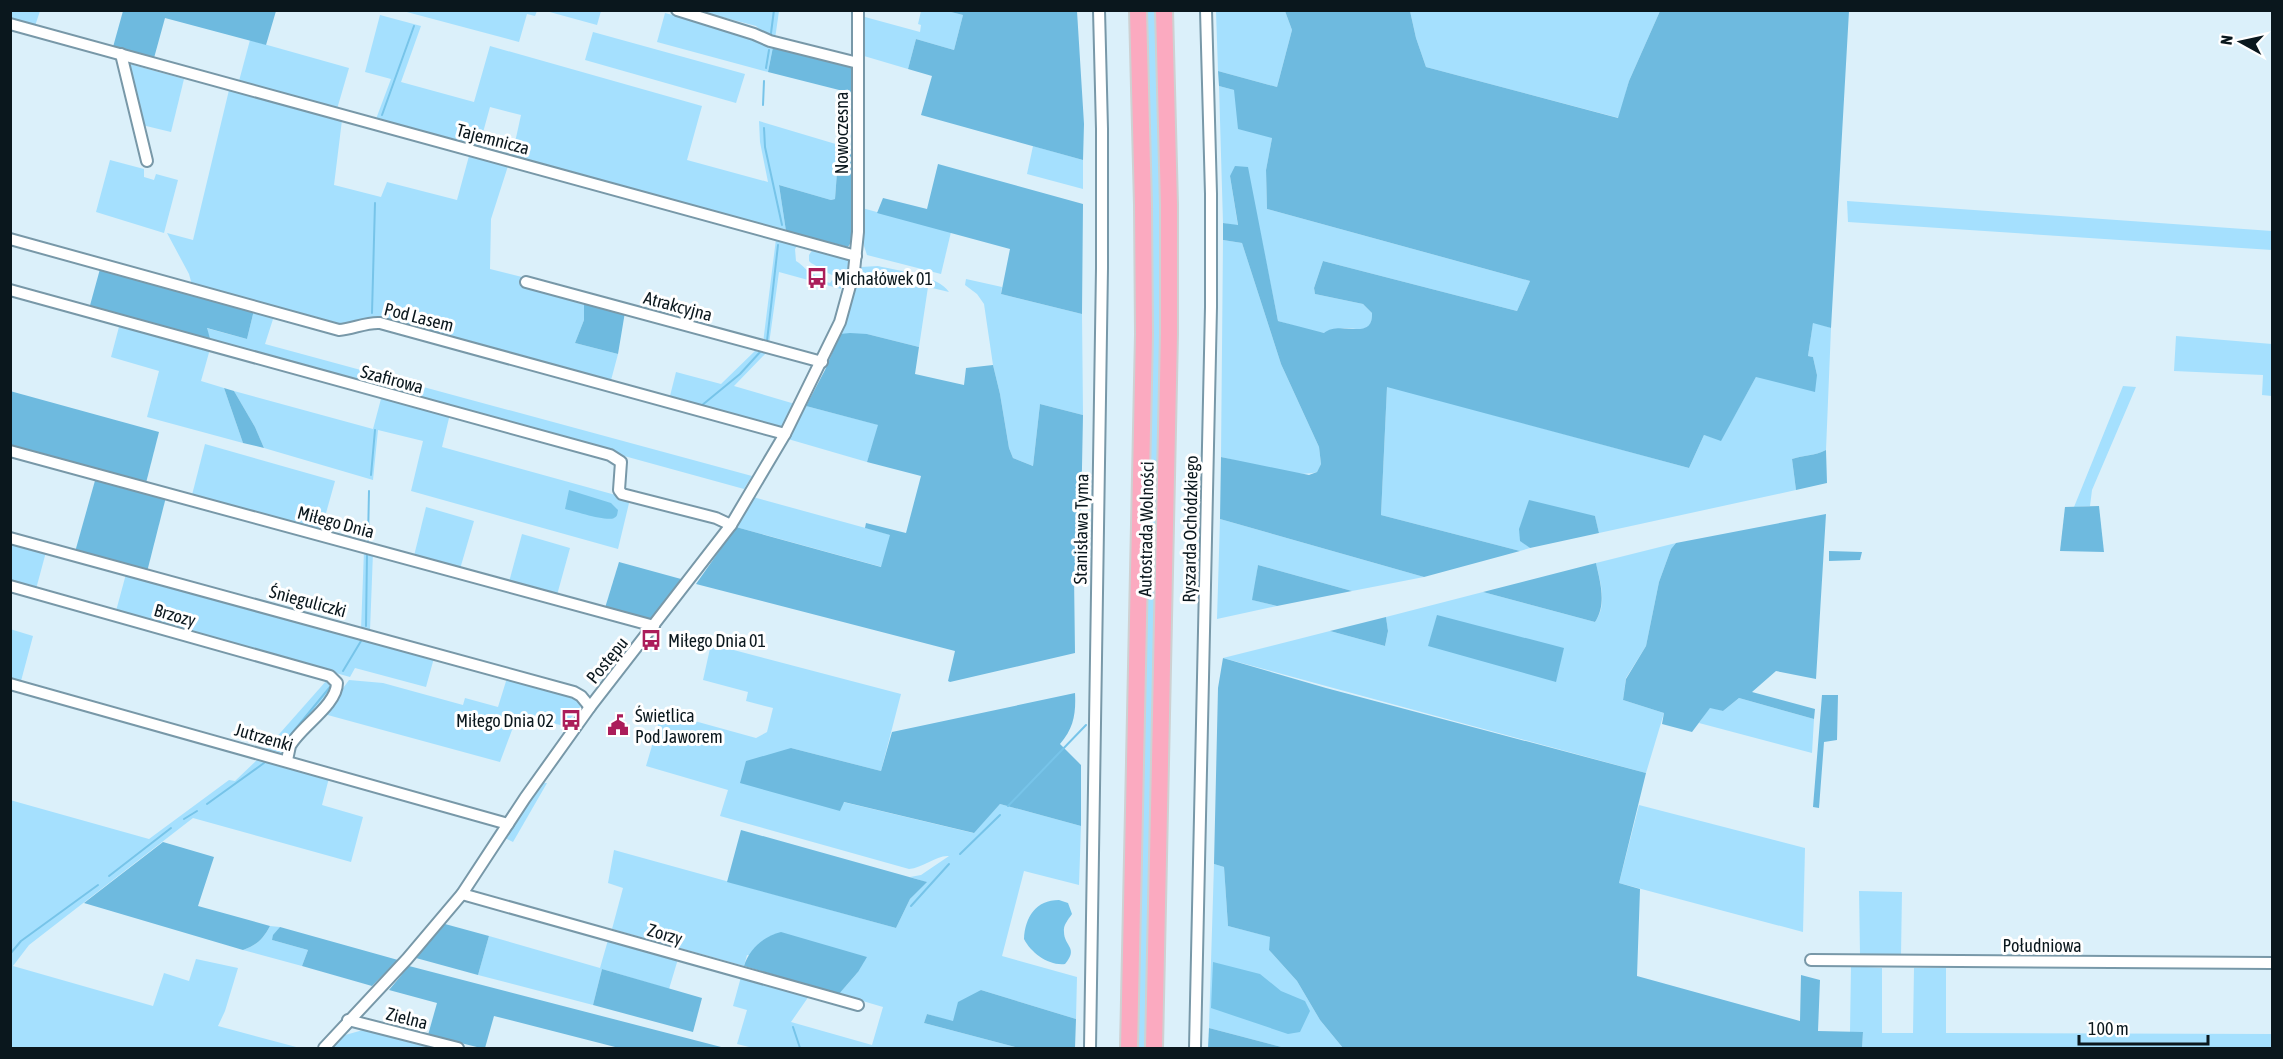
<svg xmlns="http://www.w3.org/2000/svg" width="2283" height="1059" font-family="'Asap Condensed',sans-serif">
<rect width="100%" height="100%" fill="#dbf0fa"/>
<!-- green -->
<g fill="#a5e0fe">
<polygon points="1159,10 1163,243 1149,1048 1134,1048 1144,11"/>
<polygon points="10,11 40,11 35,26 11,20"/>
<polygon points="403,11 537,10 537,11 535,16 527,14 519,42"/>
<polygon points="546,11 601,11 597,25"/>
<polygon points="699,11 779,11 775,39 766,35 756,26"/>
<polygon points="921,11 947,11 963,15 954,50 916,39 908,69 864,56 865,17 920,32 921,25 918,24"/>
<polygon points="1216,11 1285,11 1292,30 1277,87 1218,71"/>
<polygon points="1410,11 1660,11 1629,81 1619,118 1426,67 1416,38"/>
<polygon points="665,13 757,38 773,47 768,72 657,42"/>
<polygon points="380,15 421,26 401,82 474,102 490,46 702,106 687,160 768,182 760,142 759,121 839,145 835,199 831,200 779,185 786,231 512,156 521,115 490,107 479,147 376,119 391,79 365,72"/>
<polygon points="593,32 745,74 736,103 585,60"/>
<polygon points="250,40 349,68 337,109 239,81"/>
<polygon points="126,63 184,79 171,132 142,125"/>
<path d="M 1219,86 L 1234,90 L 1272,138 L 1266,170 L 1267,209 L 1530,281 L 1517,311 L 1323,261 L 1314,288 L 1315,294 L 1363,304 L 1372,313 C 1373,335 1358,328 1344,328 C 1338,328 1332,332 1325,333 C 1313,333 1291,324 1278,321 L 1247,167 L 1230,176 L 1238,226 L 1223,223 Z"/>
<path d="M 229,90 L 342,120 L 334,185 L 381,197 L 387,182 L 457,200 L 469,156 L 508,166 L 491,219 L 490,269 L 522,277 L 520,284 L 584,301 L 584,320 L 575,343 L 618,354 L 610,384 L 376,319 C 361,318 354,327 339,326 L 192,285 L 189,274 L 167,233 L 193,240 Z"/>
<polygon points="1033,146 1083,160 1083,189 1027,174"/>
<polygon points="110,160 144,169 144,177 154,180 156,174 178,180 164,233 96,212"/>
<polygon points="1847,201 2272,231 2272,250 1848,222"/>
<polygon points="862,208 951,232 941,274 867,255 863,243"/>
<path d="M 776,239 L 797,246 L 795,249 L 796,261 C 804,266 806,271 815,275 L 814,278 L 830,283 L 832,280 L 841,287 L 841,289 L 779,272 L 769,344 L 763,343 Z"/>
<path d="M 1223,240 L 1242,243 L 1281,364 L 1319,447 L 1321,464 L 1317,472 C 1295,479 1245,462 1221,457 Z"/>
<path d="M 813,249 L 847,257 L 850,269 L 848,276 C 837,282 821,268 811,263 L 809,261 L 809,255 Z"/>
<path d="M 878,266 C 898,271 938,275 949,292 L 928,287 L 919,347 L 867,334 L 840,334 L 861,267 Z"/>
<polygon points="966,279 1002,287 1001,294 1082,314 1083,415 1040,404 1033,466 1013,458 1009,448 1000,394 993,365 984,304 977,294 965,285"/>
<polygon points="254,310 274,316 265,344 752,476 744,489 211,342 206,328 247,339"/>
<path d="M 1813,322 L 1831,328 L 1826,450 C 1814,456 1804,455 1792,459 L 1796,490 L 1599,533 L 1595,516 L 1521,541 L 1530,548 L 1520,551 L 1381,515 L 1387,386 L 1689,468 L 1704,435 L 1721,440 L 1756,377 L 1817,375 L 1813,357 L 1808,356 Z"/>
<polygon points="120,323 210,349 201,381 224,388 243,443 147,417 159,371 111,357"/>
<polygon points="2176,336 2272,344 2272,396 2262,395 2263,375 2174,371"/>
<polygon points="757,349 767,352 734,386 795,404 782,431 669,400 676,372 721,384"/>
<polygon points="2123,386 2136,387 2092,490 2090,506 2074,507"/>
<polygon points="234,391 373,429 382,395 450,414 442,447 630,499 618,549 411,491 423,441 378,430 373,480 264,448 255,427"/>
<polygon points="806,406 879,425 867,462 788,439"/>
<polygon points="205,444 335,481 321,531 192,495"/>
<polygon points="753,497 891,535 882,567 736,527"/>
<polygon points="426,507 474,521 460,569 414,556"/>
<polygon points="1220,519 1424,577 1352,591 1258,565 1253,600 1277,606 1217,619"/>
<polygon points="522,534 570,548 557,595 509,582"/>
<polygon points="10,542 46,552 36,589 11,582"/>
<path d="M 1676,543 L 1671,549 L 1659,582 L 1646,646 L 1626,678 L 1623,700 L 1664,713 L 1646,773 L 1223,658 L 1330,631 L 1385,646 L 1388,631 L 1386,617 L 1483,592 L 1595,622 C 1608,604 1600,582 1596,563 Z"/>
<polygon points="364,550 373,552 370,631 361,630"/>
<polygon points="126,574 434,658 426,687 355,668 350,677 116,611"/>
<polygon points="10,629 33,636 21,681 11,678"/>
<path d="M 711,644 L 901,694 L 881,771 L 791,748 L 840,811 L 843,802 L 973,833 L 1000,804 L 1081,826 L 1079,885 L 1024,871 L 1002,956 L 1077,977 L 1076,1019 L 981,990 L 953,1022 L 927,1014 L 924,1023 L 1019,1048 L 753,1048 L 737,1044 L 747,1010 L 733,1006 L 741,977 L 809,996 L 791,1022 L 872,1045 L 883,1007 L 839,994 L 858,972 L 747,955 L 744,966 L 612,929 L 623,888 L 608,883 L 614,850 L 896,928 L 910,899 L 926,882 L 910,877 L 921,875 L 949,856 C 936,855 923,868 909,869 L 720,816 L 728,790 L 646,766 L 662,712 L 756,738 L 767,732 L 773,708 L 746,701 L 748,692 L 703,680 Z"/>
<polygon points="507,678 578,698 581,706 564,726 518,714 500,762 324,714 349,680 383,683 463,705 465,698 498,707"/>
<polygon points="327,680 330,683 331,690 282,753 266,749"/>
<polygon points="1739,698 1814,719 1812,753 1699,723 1710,707 1723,711"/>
<polygon points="258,759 329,778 322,805 363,817 351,862 193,818 29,945 13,966 153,1006 164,973 189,981 196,959 238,968 225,1011 218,1026 300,1048 11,1048 10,800 149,839 229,780 235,781"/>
<polygon points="540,783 547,783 513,842 505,838"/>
<polygon points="1639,805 1805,848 1803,932 1619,883"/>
<polygon points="1214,864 1224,867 1228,926 1271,937 1269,950 1297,981 1320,1020 1343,1048 1285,1048 1209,1028"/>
<polygon points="1859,891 1902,892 1901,955 1860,954"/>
<path d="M 270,926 L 280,927 L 272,940 L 308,950 L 302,966 L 243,950 C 257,945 263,939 270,926 Z"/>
<polygon points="489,936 600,968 608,940 678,959 669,989 602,969 593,1005 478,975"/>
<polygon points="1851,966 1882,968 1882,1033 1913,1033 1914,968 1946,968 1946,1033 2272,1034 2272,1048 1862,1048 1863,1032 1850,1032"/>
<polygon points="363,1030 431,1048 329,1048 338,1037"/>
</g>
<!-- forest -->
<g fill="#6ebadf">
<polygon points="123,11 276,11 266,45 165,18 154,58 113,47"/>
<polygon points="947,11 1077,11 1084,124 1083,160 921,115 932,76 908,69 916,39 954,50 963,15"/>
<path d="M 1285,11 L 1410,11 L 1416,38 L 1426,67 L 1618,118 L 1629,81 L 1660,11 L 1849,11 L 1831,328 L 1813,323 L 1808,356 L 1813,357 L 1817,375 L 1815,392 L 1756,377 L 1721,441 L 1704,435 L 1689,468 L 1387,387 L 1381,515 L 1520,551 L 1424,577 L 1220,519 L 1221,457 L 1309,475 L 1317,472 L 1321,464 L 1319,447 L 1281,364 L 1242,243 L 1223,240 L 1223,223 L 1238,225 L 1230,176 L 1235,166 L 1248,167 L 1278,321 L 1324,333 C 1340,319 1373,343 1372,313 L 1363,304 L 1315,294 L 1314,288 L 1323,261 L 1517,311 L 1530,281 L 1267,209 L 1266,170 L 1272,138 L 1238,129 L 1234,90 L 1219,86 L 1218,71 L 1277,87 L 1292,30 Z"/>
<polygon points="773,47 851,67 851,93 768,72"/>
<polygon points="839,145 851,148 853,239 848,247 786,231 779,185 831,200 835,199"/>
<polygon points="938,164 1083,204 1082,314 1001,294 1010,249 877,213 883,198 927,209"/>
<polygon points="100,269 254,310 247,339 207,328 211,342 89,309"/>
<polygon points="584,301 625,312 618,354 575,343 584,320"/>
<polygon points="850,333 867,334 919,347 915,374 964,385 966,368 993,365 1000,394 1009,448 1013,458 1033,466 1040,404 1083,415 1081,519 1078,525 1078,553 1074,575 1075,653 950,682 948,681 955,651 696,584 736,527 881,567 890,535 865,528 866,523 906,533 921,476 867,462 878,425 806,406 825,370 840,334"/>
<polygon points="224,388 234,391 255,427 264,448 243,443"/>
<polygon points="10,391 159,432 146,483 11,445"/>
<path d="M 1826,450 L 1827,483 L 1796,490 L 1792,459 C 1804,455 1814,456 1826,450 Z"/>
<polygon points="96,477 166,497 147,572 75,552"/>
<polygon points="1529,500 1595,516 1599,533 1530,548 1520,541 1519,529"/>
<polygon points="2099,506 2104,552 2060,551 2065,507"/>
<polygon points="1826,514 1816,679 1776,671 1752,692 1815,709 1814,719 1739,698 1723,711 1710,708 1692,732 1662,724 1664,713 1623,700 1626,679 1646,646 1659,582 1671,549 1676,543"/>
<polygon points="1829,551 1862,552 1860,560 1829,561"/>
<polygon points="619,562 681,579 649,621 605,608"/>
<path d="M 1596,563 C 1600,582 1607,604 1595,622 L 1483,592 Z"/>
<polygon points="1258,565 1352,591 1277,606 1252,600"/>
<polygon points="1437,615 1564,648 1556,682 1428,646"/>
<polygon points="1386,617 1388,631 1385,646 1330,631"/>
<polygon points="1223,658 1326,688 1646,773 1619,883 1640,889 1637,976 1800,1021 1801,975 1820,980 1818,1031 1863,1032 1862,1048 1343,1048 1320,1020 1297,981 1269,950 1270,937 1228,926 1224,867 1214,864 1218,688"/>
<path d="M 1075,693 C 1076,713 1074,728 1060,744 L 1081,765 L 1081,826 L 1000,804 L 974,833 L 844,802 L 840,811 L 740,783 L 746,761 L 791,748 L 881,771 L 892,732 Z"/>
<polygon points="1822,695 1838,695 1837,740 1824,742 1819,808 1813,807"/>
<polygon points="741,830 927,882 910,899 896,928 727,882"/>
<path d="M 163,842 L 214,857 L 198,906 L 270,926 C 263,939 257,945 243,950 L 84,903 Z"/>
<polygon points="445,924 489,936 478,975 416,958"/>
<polygon points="280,927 398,960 372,986 302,966 308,950 272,940 273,935"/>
<path d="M 781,932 L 867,957 L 858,972 L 839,994 L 744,966 C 749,949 764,936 781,932 Z"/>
<polygon points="409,966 725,1048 619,1048 494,1016 485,1048 481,1048 428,1035 437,1003 389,990"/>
<polygon points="602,969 702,998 693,1032 593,1005"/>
<polygon points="981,990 1076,1019 1075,1048 1019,1048 924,1023 927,1014 953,1021 958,1002"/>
<polygon points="1209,1028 1285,1048 1208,1048"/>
</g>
<!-- water -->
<g fill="#77c4e9">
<path d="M 569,490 L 611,503 L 618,510 C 617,514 618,516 614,518 C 607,522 574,511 565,509 Z"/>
<path d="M 1059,900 L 1068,903 L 1072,914 C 1068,920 1063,925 1064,932 C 1064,946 1079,948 1065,964 C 1049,966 1031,953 1024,939 C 1025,917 1036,900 1059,900 Z"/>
<polygon points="1213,962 1260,974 1281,991 1305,1001 1310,1011 1300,1032 1288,1034 1211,1008"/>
</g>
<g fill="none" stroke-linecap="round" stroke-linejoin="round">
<!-- stream -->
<g stroke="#77c4e9" stroke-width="2">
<polyline points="771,33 774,10"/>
<polyline points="766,68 769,50"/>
<polyline points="763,105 764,81"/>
<polyline points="382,115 414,26"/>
<polyline points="764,128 765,147 782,225"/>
<polyline points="372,313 375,203"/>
<polyline points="767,341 778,245"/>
<polyline points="701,406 740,374 761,351"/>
<polyline points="371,475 375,430"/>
<polyline points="368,540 369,491"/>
<polyline points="366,626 367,553"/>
<polyline points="343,671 361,641"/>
<polyline points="279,749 330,687"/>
<polyline points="207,804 264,763"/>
<polyline points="1008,806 1086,725"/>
<polyline points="184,819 197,811"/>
<polyline points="960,854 1000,815"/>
<polyline points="109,876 171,828"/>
<polyline points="911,906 949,864"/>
<polyline points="10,954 21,941 98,885"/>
<polyline points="793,1027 800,1048"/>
</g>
<defs>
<g id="minor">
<polyline points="677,10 754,34 770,41 858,63"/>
<polyline points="10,24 856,256"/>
<polyline points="121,54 147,161"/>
<path d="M 10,239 L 339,330 C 353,329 366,322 380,323 L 785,434"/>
<polyline points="526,282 822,362"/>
<polyline points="10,290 610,455 621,462 619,490 622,494 716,518 731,525"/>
<polyline points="10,451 654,626"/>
<polyline points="10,538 574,692 581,696 590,707"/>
<path d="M 10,586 L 330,676 L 337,683 C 337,705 300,727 290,746 C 289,750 288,756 287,760"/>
<polyline points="10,684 508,824"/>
<polyline points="462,894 858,1005"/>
<polyline points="1811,960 2272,963"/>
<polyline points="348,1020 458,1048"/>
<polyline points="324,1048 407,959 462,894 525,798 590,707 731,525 785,434 840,322 854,271 858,232 858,10"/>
<polyline points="1090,1048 1102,268 1102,129 1099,10"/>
<polyline points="1195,1048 1211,307 1211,194 1206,10"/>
</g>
<g id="highway">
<polyline points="1129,1048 1144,334 1143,205 1138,10"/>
<polyline points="1154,1048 1169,334 1169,205 1164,10"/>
</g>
</defs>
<!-- minor casing -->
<use href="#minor" stroke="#7898a8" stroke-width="14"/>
<!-- highway casing -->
<use href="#highway" stroke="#ced1d2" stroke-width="20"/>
<!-- minor -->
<use href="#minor" stroke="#fff" stroke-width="10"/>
<!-- highway -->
<use href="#highway" stroke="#fbaac0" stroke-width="16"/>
</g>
<!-- icons -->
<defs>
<symbol id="bus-bare" viewBox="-9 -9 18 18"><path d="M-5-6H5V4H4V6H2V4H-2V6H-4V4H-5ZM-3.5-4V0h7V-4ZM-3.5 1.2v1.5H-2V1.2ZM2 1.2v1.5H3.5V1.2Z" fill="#ab1d5a" stroke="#fff" stroke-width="2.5" paint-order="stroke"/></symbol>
<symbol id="civic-bare" viewBox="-9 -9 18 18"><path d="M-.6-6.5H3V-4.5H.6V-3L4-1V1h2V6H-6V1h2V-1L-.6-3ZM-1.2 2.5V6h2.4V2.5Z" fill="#ab1d5a" stroke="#fff" stroke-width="2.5" paint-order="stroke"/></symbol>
</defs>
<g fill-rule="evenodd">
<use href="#bus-bare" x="802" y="263" width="30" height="30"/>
<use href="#bus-bare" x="636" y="625" width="30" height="30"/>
<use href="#bus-bare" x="556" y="705" width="30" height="30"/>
<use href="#civic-bare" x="603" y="710" width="30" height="30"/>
</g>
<g text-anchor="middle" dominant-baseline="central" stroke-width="6" stroke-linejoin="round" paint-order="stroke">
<!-- street labels -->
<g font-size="18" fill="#0a171d" stroke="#fff">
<text transform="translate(841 133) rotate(-90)">Nowoczesna</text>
<text transform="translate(493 139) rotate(15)">Tajemnicza</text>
<text transform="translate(678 306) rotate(15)">Atrakcyjna</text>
<text transform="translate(419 317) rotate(14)">Pod Lasem</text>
<text transform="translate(392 379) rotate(15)">Szafirowa</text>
<text transform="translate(336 522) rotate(15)">Miłego Dnia</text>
<text transform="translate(1081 529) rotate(-89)">Stanisława Tyma</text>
<text transform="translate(1146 529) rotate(-89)">Autostrada Wolności</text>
<text transform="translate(1190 529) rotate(-89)">Ryszarda Ochódzkiego</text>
<text transform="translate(308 601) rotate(15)">Śnieguliczki</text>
<text transform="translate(175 615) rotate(16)">Brzozy</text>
<text transform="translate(607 660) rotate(-51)">Postępu</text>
<text transform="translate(264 737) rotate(16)">Jutrzenki</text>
<text transform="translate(665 934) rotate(16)">Zorzy</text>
<text x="2042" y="945">Południowa</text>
<text transform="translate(407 1018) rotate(14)">Zielna</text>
</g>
<!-- poi labels -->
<g font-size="18" fill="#0a171d" stroke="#fff" text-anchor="start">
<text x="834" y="278">Michałówek 01</text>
<text x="668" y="640">Miłego Dnia 01</text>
<text x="635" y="715">Świetlica<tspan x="635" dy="21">Pod Jaworem</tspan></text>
<text x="554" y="720" text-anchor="end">Miłego Dnia 02</text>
</g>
</g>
<!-- border -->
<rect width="2283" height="1059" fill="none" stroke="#0a171d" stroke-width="24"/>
<!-- north arrow -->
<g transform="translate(2241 42) rotate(278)" stroke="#ffffff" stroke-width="4.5" paint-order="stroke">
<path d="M0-4.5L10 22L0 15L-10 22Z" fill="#0a171d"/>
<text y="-9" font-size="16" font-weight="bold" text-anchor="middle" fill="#0a171d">N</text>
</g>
<!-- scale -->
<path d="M2079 1035v9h129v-9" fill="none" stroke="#0a171d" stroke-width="3"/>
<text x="2088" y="1035" font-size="18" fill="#0a171d" stroke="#ffffff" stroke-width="4.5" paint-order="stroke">100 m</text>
</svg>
